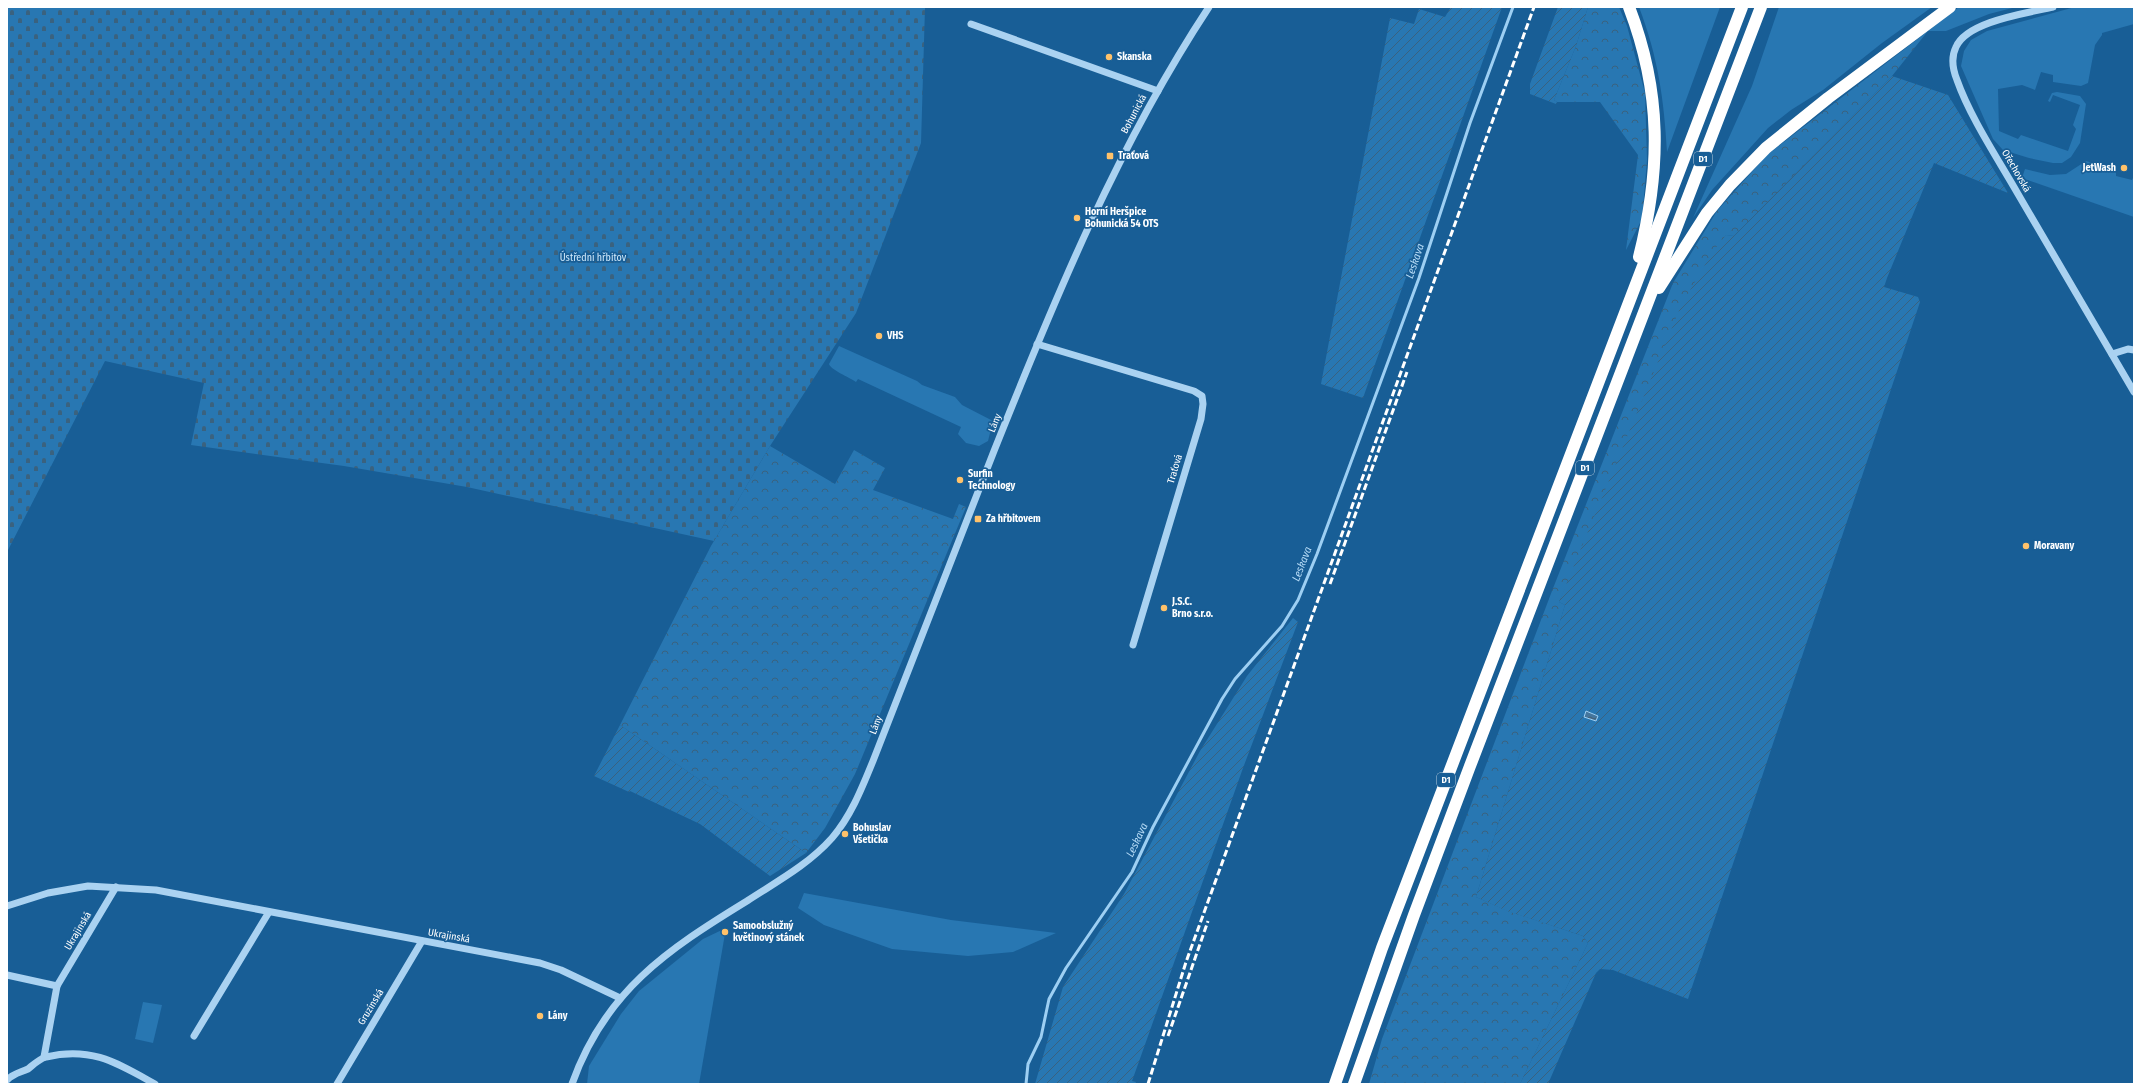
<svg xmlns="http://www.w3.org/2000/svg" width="2141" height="1091" font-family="'Fira Sans Condensed',sans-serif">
<defs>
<pattern id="forest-crowns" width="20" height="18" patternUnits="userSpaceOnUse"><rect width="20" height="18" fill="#2877b2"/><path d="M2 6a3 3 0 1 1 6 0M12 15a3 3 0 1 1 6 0" fill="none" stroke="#3a627f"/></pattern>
<pattern id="cemetery-stones" width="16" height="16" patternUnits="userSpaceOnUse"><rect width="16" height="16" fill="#2877b2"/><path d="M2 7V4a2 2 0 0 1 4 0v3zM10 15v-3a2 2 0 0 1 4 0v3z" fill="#3a627f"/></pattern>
<pattern id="garden-furrows" width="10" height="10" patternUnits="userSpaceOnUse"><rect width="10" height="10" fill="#2877b2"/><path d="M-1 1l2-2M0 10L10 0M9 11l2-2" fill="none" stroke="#3a627f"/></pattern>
<pattern id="water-ripples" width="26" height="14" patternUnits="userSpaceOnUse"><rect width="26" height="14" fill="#45769d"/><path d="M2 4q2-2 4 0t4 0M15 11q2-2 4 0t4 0" fill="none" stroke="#495f70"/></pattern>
</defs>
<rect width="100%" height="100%" fill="#185e96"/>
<!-- grass -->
<g fill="#2877b2">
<path d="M 1639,7 L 1720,7 L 1667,152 C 1664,99 1658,57 1639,7 Z"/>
<polygon points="1779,7 1932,7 1882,43 1823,90 1791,110 1768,128 1712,190 1693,218 1752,86"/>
<polygon points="1959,7 2016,7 1989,14 1946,31 1928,31"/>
<polygon points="2075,7 2134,7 2134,24 2102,33 2102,35 2095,45 2088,83 2081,86 2053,82 2053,75 2041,72 2035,90 2022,85 1998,89 1999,131 2018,139 2021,135 2068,151 2076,129 2073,125 2080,105 2053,95 2050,102 2048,101 2052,93 2057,92 2080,96 2086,104 2080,143 2071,157 2062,163 2053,163 2029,158 2003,150 1993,139 1961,66 1964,51 1971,40 1987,31"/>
<polygon points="2086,161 2111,169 2111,171 2116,172 2116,176 2132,180 2134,176 2134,217 2022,178 2025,169 2050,175 2066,174"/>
<path d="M 839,346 L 917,381 L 922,385 L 955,397 L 962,405 L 993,421 L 988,441 L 979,446 L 966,443 L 958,434 L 961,427 L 858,379 L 856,382 C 849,377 831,370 829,364 Z"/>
<polygon points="804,893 951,920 1056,933 1013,952 968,956 892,949 824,925 798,908"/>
<polygon points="726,928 699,1084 587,1084 589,1066 621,1014 639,991 703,939"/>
<polygon points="143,1002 162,1005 153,1043 135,1039"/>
</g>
<!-- forest -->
<g fill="url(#forest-crowns)">
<polygon points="1588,7 1619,7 1627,26 1645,93 1647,160 1642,219 1626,250 1638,155 1600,102 1557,102 1554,100 1576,46"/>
<polygon points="1928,31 1892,76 1734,236 1726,235 1559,602 1565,605 1476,897 1508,911 1583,936 1588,943 1520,1084 1369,1084 1382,1039 1552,591 1673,283 1717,211 1767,155"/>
<polygon points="770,446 835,484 854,450 885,468 873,490 953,519 959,504 966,507 855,774 825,828 806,853 620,725 711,546"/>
</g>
<!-- cemetery -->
<polygon fill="url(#cemetery-stones)" points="7,7 925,7 921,143 856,313 770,446 714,541 467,487 344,466 191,445 204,383 105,361 7,552"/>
<!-- garden -->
<g fill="url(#garden-furrows)">
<polygon points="1451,7 1502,7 1363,398 1321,384 1390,18 1414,24 1419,9 1445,17"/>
<polygon points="1558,7 1588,7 1576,46 1554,100 1557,102 1556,104 1530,94 1530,84"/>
<polygon points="1892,76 1948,95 2008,193 1934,163 1887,278 1884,287 1918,297 1920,302 1688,999 1613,970 1600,969 1596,973 1548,1084 1520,1084 1588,943 1583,936 1507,911 1476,897 1565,605 1559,602 1681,306 1713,251 1726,235 1734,236"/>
<polygon points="1293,618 1298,622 1243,768 1142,1053 1132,1081 1136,1082 1135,1084 1035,1084 1063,987 1124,894 1200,751 1247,676"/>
<polygon points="620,725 806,853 770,876 700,824 630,791 629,792 594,776"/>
</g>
<!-- water -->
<polygon fill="url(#water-ripples)" stroke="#9dcff3" points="1586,711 1598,716 1596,721 1584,717"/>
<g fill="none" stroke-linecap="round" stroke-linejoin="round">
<!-- stream -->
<polyline stroke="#9dcff3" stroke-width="3" points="1026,1084 1028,1064 1041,1037 1049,999 1066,968 1132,872 1153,827 1222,699 1235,679 1282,626 1298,600 1317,554 1419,278 1470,123 1513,7"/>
<!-- minor -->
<g stroke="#aad2f1" stroke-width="7">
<path d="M 2053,7 C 2028,13 1967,21 1956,47 C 1951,57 1953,70 1957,80 C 1970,117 1998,159 2018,194 C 2057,260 2095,326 2134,392"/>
<polyline points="971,24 1158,91"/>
<polyline points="1037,344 1194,391 1202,396 1203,404 1201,419 1133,645"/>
<polyline points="2112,354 2128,349 2134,350"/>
<polyline points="7,906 48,893 88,886 156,890 540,963 561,970 620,998"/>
<polyline points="7,975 57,986 116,887"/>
<polyline points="194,1036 269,912"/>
<polyline points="44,1057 57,986"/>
<path d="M 7,1080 C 14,1073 19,1073 28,1069 C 33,1065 39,1059 46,1057 C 91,1046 117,1063 155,1084"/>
<polyline points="337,1084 422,941"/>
<path d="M 572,1084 C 605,991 667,950 747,901 C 776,882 808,865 832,838 C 851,816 862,788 873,761 C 913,658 954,555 994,451 C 1055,298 1118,145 1209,7"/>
</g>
<!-- highway -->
<g stroke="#fff" stroke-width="12">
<path d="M 1629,7 C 1662,93 1661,169 1639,257"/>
<polyline points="1659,288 1707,213 1730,185 1766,148 1828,98 1950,7"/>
<polyline points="1335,1084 1382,948 1742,7"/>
<polyline points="1354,1084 1414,915 1470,766 1761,7"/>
</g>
<!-- rail -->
<g stroke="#fff" stroke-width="3" stroke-dasharray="7 3" stroke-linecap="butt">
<polyline points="1330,584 1407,372"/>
<polyline points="1168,1036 1208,921"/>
<polyline points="1148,1084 1186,962 1534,7"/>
</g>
</g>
<!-- markers -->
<g fill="#ffc26a" stroke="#185e96" stroke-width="1.5">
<circle cx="1109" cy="57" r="4"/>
<rect x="1106" y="152" width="8" height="8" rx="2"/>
<circle cx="2124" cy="168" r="4"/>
<circle cx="1077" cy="218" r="4"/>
<circle cx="879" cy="336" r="4"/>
<circle cx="960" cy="480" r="4"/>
<rect x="974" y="515" width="8" height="8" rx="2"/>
<circle cx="2026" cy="546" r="4"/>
<circle cx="1164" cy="608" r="4"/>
<circle cx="845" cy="834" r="4"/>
<circle cx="725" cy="932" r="4"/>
<circle cx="540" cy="1016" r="4"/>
</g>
<g text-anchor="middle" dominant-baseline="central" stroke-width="3.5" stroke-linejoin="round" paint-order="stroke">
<!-- shield labels -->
<g fill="#185e96" stroke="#bacfe0" stroke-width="1">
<rect x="1694" y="152" width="18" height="14" rx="3"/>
<rect x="1576" y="461" width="18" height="14" rx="3"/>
<rect x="1437" y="773" width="18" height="14" rx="3"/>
</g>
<g font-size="9" font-weight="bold" fill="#fff">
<text x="1703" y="159">D1</text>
<text x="1585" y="468">D1</text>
<text x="1446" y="780">D1</text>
</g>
<!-- poi labels -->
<g font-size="10" font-weight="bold" fill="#fff" stroke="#185e96" text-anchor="start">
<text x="1117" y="57">Skanska</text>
<text x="1118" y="156">Traťová</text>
<text x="2116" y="168" text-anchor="end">JetWash</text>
<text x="1085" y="212">Horní Heršpice<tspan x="1085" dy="12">Bohunická 54 OTS</tspan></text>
<text x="887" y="336">VHS</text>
<text x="968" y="474">Surfin<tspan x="968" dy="12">Technology</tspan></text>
<text x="986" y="519">Za hřbitovem</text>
<text x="2034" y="546">Moravany</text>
<text x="1172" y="602">J.S.C.<tspan x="1172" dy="12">Brno s.r.o.</tspan></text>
<text x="853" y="828">Bohuslav<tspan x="853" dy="12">Všetička</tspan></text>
<text x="733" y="926">Samoobslužný<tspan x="733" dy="12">květinový stánek</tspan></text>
<text x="548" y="1016">Lány</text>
</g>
<!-- street labels -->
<g font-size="10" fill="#fff" stroke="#185e96">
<text transform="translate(1134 114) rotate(-62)">Bohunická</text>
<text transform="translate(2016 171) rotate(60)">Ořechovská</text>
<text transform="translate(995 423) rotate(-68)">Lány</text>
<text transform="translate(1175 469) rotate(-73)">Traťová</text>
<text transform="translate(876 725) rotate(-69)">Lány</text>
<text transform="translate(78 931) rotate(-59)">Ukrajinská</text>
<text transform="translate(449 936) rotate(10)">Ukrajinská</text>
<text transform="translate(371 1007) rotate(-59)">Gruzínská</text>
</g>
<!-- park labels -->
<g font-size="10" fill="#d1eafc" stroke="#185e96">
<text x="593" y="258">Ústřední hřbitov</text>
</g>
<!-- water labels -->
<g font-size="11" font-style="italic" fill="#b7dcf7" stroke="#185e96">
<text transform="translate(1415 261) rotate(-71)">Leskava</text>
<text transform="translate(1302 564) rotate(-69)">Leskava</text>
<text transform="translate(1137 840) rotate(-65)">Leskava</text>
</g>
</g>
<!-- border -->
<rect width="2141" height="1091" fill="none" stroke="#ffffff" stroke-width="16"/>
</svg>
